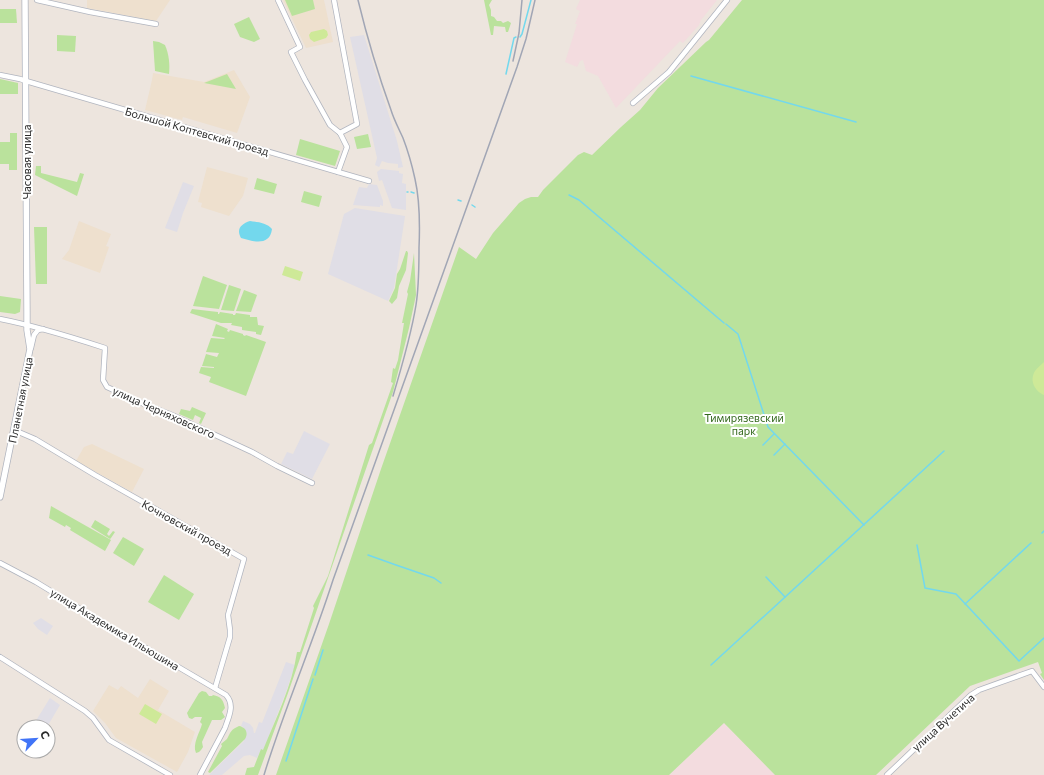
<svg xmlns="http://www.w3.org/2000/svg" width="1044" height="775" font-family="Commissioner,sans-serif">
<rect width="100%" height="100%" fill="#ede5de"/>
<!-- industrial -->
<g fill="#e0dee6">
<polygon points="364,35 397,141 403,167 398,168 398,164 388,163 382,161 379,167 375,165 377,158 350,37"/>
<polygon points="381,169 399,171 399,173 403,174 402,183 406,184 406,210 392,208 382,180 379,181 377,172"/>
<polygon points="183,182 194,186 183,213 177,232 165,228"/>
<polygon points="369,184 377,185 383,201 383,206 380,205 380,207 353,205 359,187 367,188"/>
<polygon points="355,208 405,216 394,288 388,301 328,274 344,214"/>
<polygon points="304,431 330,444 312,479 281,464 287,452 293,454"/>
<polygon points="41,618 53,626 47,635 38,629 33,623"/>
<polygon points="286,662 295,665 286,692 263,751 261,750 257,758 250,755 244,756 222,775 209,775 244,741 243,727 241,726 243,721 250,724 253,728 254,733 255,733 259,722 262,723"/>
<polygon points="50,698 60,705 47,727 32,727"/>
</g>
<!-- education -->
<g fill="#eee0ce">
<polygon points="87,0 170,0 156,21 87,8"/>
<polygon points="283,0 324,0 333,42 306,48"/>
<polygon points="234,70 250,97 237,133 183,117 182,120 145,110 152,80 153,73 204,82"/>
<polygon points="207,167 248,178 243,196 229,216 201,207 202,203 198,202"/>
<polygon points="79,221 111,234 106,246 109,247 100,273 62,259 69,250"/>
<polygon points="92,444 144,469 132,492 76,461 84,447"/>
<polygon points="150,679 169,691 158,710 195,732 188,752 177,772 116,738 105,723 93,711 109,685 118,690 121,686 138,698"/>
</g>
<!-- medical -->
<g fill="#f3dcdf">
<polygon points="580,0 717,0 701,20 699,25 683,43 680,41 616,108 598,76 586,71 583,60 580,61 577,67 565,62 577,24 575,24 580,11 576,9"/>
<polygon points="724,723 775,775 669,775"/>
</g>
<!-- green -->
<g fill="#bae29c">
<polygon points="285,0 313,0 315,9 292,16"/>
<polygon points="484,0 492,0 489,5 491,10 491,16 494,17 497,21 501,21 503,23 508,21 511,23 508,32 506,32 505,27 494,26 493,35 491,35"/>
<polygon points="742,0 1044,0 1044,680 1040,674 1042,673 1038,662 970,686 876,775 775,775 724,723 669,775 276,775 329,624 381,469 459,247 476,259 493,233 519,203 525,199 531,197 538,197 543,190 578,155 584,152 592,155 621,127 640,110 658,88 706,42 709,40"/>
<polygon points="0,9 16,9 17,23 0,23"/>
<polygon points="249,17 260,39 254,42 240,37 234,24"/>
<polygon points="57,35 76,36 75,52 57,51"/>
<path d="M 153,41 L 159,42 L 165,45 C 169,54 170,65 169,74 L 155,71 Z"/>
<polygon points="227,74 236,89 204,83"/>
<polygon points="0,79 18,83 18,94 0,94"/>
<polygon points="10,133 17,133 17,170 9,170 9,164 0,164 0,142 10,142"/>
<polygon points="368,134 371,147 357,149 354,137"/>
<polygon points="300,139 340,151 335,166 296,155"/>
<polygon points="36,166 41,166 41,173 77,182 80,173 84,174 77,196 35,175"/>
<polygon points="257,178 277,184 274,194 254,189"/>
<polygon points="304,191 322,196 319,207 301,202"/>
<polygon points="34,227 47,227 47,284 36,284"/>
<polygon points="406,251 407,251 408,253 406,270 399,286 397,298 392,304 389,301 395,288 397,274 400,269"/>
<path d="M 414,253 L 416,295 L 409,328 L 393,392 L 368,463 L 288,693 L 258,775 L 245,775 L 247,768 L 254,767 L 261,749 L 263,750 C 276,718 292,686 297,652 L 300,652 L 314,608 L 313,606 L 328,576 L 369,445 L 372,443 L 393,383 L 391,382 L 393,368 L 395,369 L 398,360 L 404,323 L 402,323 L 408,294 L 407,292 L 410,281 Z"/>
<polygon points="203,276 227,285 219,309 193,306"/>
<polygon points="229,285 241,289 234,311 221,310"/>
<polygon points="244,290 257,295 251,312 236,311"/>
<polygon points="0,296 21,299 20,312 15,314 0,312"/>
<polygon points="192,309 218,312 218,314 219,314 220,312 233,314 233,315 235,315 236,313 250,315 250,317 257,317 258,325 264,326 261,335 256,334 256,332 242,330 242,327 231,325 232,323 221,323 190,313"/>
<polygon points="216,324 228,329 227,331 229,332 230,330 243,334 243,335 245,336 246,335 266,342 246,396 209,382 211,377 199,373 201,367 214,368 214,367 202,366 206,354 217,357 219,353 206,352 211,338 224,339 225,338 212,336"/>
<polygon points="192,407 206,413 201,424 199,423 201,418 195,415 193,420 179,414 181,409 190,411"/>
<polygon points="51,506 111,540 105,551 70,530 71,528 66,525 65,527 49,518"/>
<polygon points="95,520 110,529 107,534 109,536 113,531 115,532 111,538 110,539 91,527"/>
<polygon points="123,537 144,549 134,566 113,553"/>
<polygon points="164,575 194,594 179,620 148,602"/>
<path d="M 202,691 L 206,692 L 209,696 L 212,696 L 213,695 C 221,697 223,699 225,708 L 222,712 L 225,717 L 221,720 L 212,720 L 202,742 L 203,747 L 201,750 L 199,752 L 196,753 C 192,744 200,732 202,724 L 200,722 L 202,717 L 195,717 L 192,719 L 189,718 L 187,713 L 199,693 Z"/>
<path d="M 239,726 C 245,727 249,732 245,739 L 210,773 L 208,772 L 222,746 L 221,744 C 223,742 225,741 227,739 C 231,732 230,730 239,726 Z"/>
</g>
<!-- pitch -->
<g fill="#cee998">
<polygon points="324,29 327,31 328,35 326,38 314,42 310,39 309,35 311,32"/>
<polygon points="285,266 303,272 300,281 282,275"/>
<path d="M 1044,362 L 1044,395 C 1035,391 1029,381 1035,371 C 1037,368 1041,365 1044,362 Z"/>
<polygon points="145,704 162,714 156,724 139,714"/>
</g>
<!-- water -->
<path fill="#73d8ed" d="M 250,221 C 258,222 267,223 272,229 C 270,246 254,242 241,238 C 236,229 241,224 250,221 Z"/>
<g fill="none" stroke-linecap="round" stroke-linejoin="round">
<!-- stream -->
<g stroke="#73d8ed" stroke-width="1.5">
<polyline points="520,37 522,34 531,0"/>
<polyline points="506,74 514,38 516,37"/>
<polyline points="691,76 856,122"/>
<polyline points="407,192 408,192"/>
<polyline points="411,192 414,193"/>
<polyline points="569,195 579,200 724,323"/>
<polyline points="458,200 461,201"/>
<polyline points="472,205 475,207"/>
<polyline points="726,324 738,334 768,427 864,525"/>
<polyline points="763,445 774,434"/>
<polyline points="774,455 785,444"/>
<polyline points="1042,533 1044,531"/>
<polyline points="917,545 925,588 956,594 1019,661 1044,638"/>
<polyline points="368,555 396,565 434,578 441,583"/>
<polyline points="766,577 785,597"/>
<polyline points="965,604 1031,543"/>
<polyline points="711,665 944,451"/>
<polyline points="315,675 323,650"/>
<polyline points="286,761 313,679"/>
</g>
<defs>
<g id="minor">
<polyline points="37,0 90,12 156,24"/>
<polyline points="278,0 300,47 291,52 305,80 330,125 340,133"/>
<polyline points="334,0 357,124 340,133"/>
<polyline points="0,75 20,79 26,81 369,181"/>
<polyline points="633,103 669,72 727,0"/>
<polyline points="338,172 347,147 340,133"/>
<path d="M 0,319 C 36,326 71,337 105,348 L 103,380 L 107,387 L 144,404 L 172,415 L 252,452 L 277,466 L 312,483"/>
<polyline points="31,348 34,335 38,330 43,329"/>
<polyline points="14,430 35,439 95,475 244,559 228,615 230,630 230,637 215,688"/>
<path d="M 0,563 L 36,582 L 100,621 L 226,695 C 235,705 229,716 225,728 L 200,775"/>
<polyline points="0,657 85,711 93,718 109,740 170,775"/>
<polyline points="887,775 971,695 979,690 1032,671 1044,687"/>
</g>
<polyline id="tertiary" points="0,497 30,349 27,330 27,312 25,0"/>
</defs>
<!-- minor casing -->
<use href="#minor" stroke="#b1b5bf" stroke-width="6"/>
<!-- tertiary casing -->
<use href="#tertiary" stroke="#b1b5bf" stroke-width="7"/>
<!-- minor -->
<use href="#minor" stroke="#fff" stroke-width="4.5"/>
<!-- tertiary -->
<use href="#tertiary" stroke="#fff" stroke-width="5.5"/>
<!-- rail -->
<g stroke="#a1a6b5" stroke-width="1.5">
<path d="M 358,0 C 367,37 378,74 391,110 C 394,120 399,129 403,138 C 408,151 412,165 415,179 C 420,201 420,225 419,248 C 419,267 419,286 416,305 C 411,336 402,366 393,396"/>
<polyline points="513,61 519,33 522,0"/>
<path d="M 264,775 C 284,709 312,646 333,580 L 517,67 L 526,39 L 535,0"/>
</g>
</g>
<g text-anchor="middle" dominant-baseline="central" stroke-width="4" stroke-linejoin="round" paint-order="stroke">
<!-- street labels -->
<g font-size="11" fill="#2b2b2b" stroke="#fff">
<text transform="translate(197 131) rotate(16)">Большой Коптевский проезд</text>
<text transform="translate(26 162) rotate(-90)">Часовая улица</text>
<text transform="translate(20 400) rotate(-79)">Планетная улица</text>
<text transform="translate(164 412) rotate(24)">улица Черняховского</text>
<text transform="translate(187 527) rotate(29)">Кочновский проезд</text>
<text transform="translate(115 629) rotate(31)">улица Академика Ильюшина</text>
<text transform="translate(943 722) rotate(-42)">улица Вучетича</text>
</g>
<!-- park labels -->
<g font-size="11" fill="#33681c" stroke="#fff">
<text x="744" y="417">Тимирязевский<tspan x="744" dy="13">парк</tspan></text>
</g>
</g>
<!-- north arrow -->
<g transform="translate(36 739) rotate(65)"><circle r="19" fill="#ffffff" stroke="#aaaaaa"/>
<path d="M0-3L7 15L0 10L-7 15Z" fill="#4174f7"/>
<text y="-6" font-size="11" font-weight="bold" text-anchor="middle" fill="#2b2b2b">С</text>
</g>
</svg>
